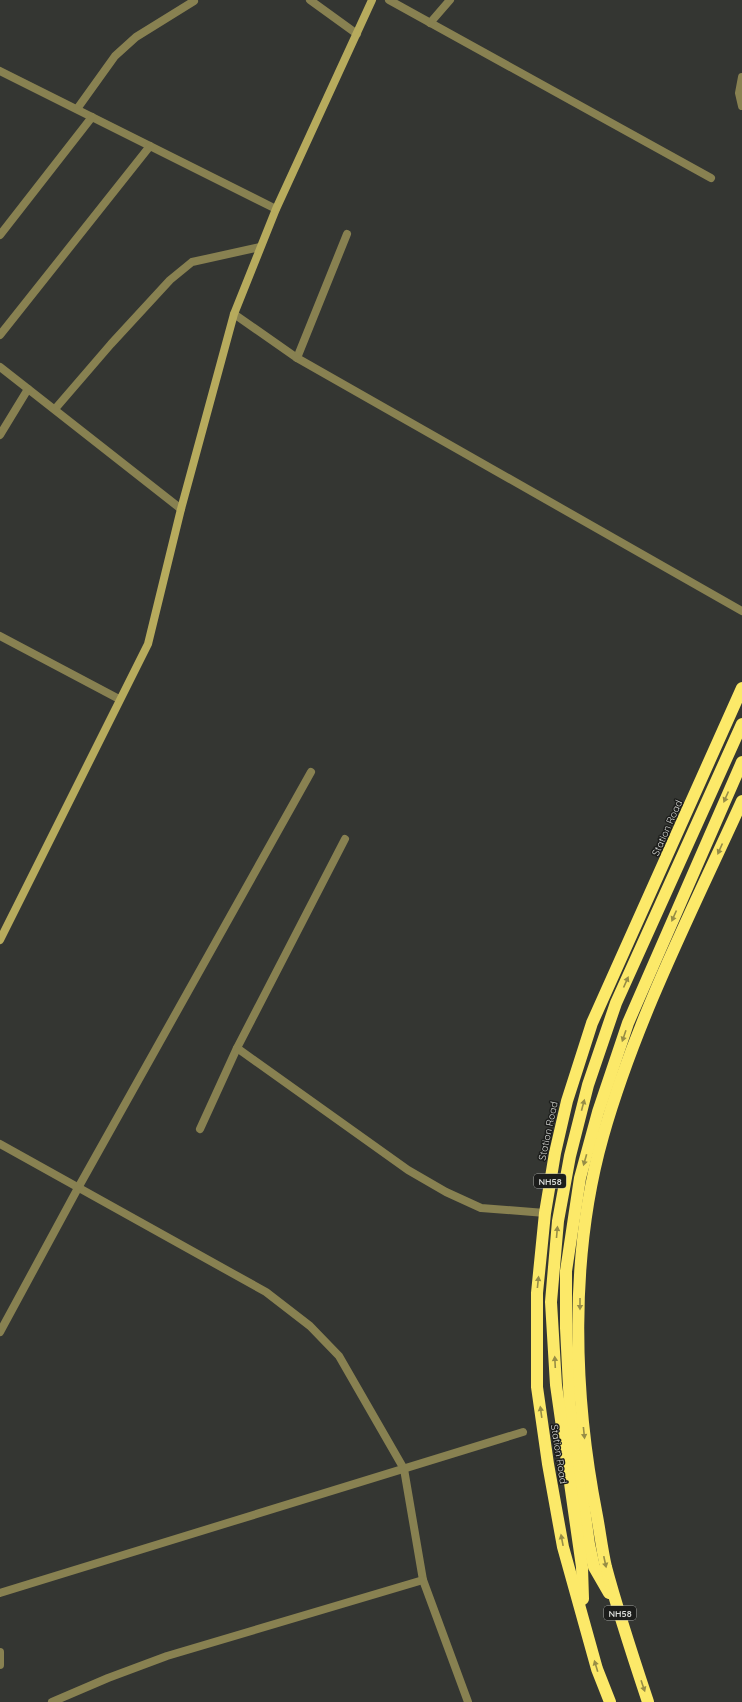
<svg xmlns="http://www.w3.org/2000/svg" width="742" height="1702" font-family="Quicksand,sans-serif">
<rect width="100%" height="100%" fill="#343632"/>
<g fill="none" stroke-linecap="round" stroke-linejoin="round">
<!-- street -->
<g stroke="#888151" stroke-width="8">
<polyline points="310,0 357,34"/>
<polyline points="389,0 711,178"/>
<polyline points="430,23 450,0"/>
<polyline points="0,71 276,209"/>
<polyline points="742,77 739,93 742,106"/>
<polyline points="77,109 115,56 136,37 194,1"/>
<polyline points="0,235 92,117"/>
<polyline points="234,314 297,358 742,611"/>
<polyline points="0,335 150,146"/>
<polyline points="297,358 347,234"/>
<polyline points="0,367 181,509"/>
<polyline points="55,409 111,344 170,280 192,262 260,247"/>
<polyline points="0,435 28,389"/>
<polyline points="0,636 119,699"/>
<polyline points="237,1048 408,1170 446,1192 481,1208 545,1213"/>
<polyline points="200,1129 237,1048 345,839"/>
<polyline points="0,1144 266,1292 310,1326 339,1356 404,1469 423,1580 468,1702"/>
<polyline points="0,1332 78,1188 311,772"/>
<polyline points="0,1593 523,1432"/>
<polyline points="0,1652 0,1665"/>
<polyline points="52,1702 108,1678 167,1656 423,1580"/>
</g>
<!-- secondary -->
<polyline stroke="#b7ab5d" stroke-width="8" points="0,940 148,644 181,509 234,314 276,209 372,0"/>
<!-- highway -->
<g stroke="#fce969" stroke-width="12">
<polyline points="609,1593 594,1567 589,1544 570,1407 566,1328 566,1271 580,1178 598,1112 628,1023 742,762"/>
<polyline points="583,1599 582,1567 556,1385 551,1302 558,1221 570,1156 588,1085 616,1003 742,724"/>
<polyline points="610,1702 597,1669 563,1547 548,1464 537,1387 537,1293 545,1213 555,1153 567,1101 592,1023 742,688"/>
<path d="M 648,1702 C 633,1657 618,1612 606,1567 C 602,1550 600,1532 597,1516 C 573,1395 569,1256 603,1136 C 636,1020 692,911 742,801"/>
</g>
</g>
<!-- one-way arrows -->
<defs><path id="oneway-solid" d="M-6-.8H1V-3.2L6.5 0L1 3.2V.8H-6Z"/></defs>
<g fill="#978d46">
<use href="#oneway-solid" transform="translate(726 797) rotate(114)"/>
<use href="#oneway-solid" transform="translate(720 849) rotate(114)"/>
<use href="#oneway-solid" transform="translate(674 916) rotate(114)"/>
<use href="#oneway-solid" transform="translate(626 982) rotate(-66)"/>
<use href="#oneway-solid" transform="translate(624 1036) rotate(109)"/>
<use href="#oneway-solid" transform="translate(583 1105) rotate(-75)"/>
<use href="#oneway-solid" transform="translate(585 1160) rotate(106)"/>
<use href="#oneway-solid" transform="translate(557 1232) rotate(-85)"/>
<use href="#oneway-solid" transform="translate(538 1282) rotate(-84)"/>
<use href="#oneway-solid" transform="translate(580 1304) rotate(90)"/>
<use href="#oneway-solid" transform="translate(555 1362) rotate(-93)"/>
<use href="#oneway-solid" transform="translate(541 1412) rotate(-98)"/>
<use href="#oneway-solid" transform="translate(584 1433) rotate(84)"/>
<use href="#oneway-solid" transform="translate(562 1540) rotate(-101)"/>
<use href="#oneway-solid" transform="translate(605 1562) rotate(78)"/>
<use href="#oneway-solid" transform="translate(596 1666) rotate(-107)"/>
<use href="#oneway-solid" transform="translate(643 1686) rotate(71)"/>
</g>
<g text-anchor="middle" dominant-baseline="central" stroke-width="3" stroke-linejoin="round" paint-order="stroke">
<!-- shield labels -->
<g fill="#1c1d1b" stroke="#9ea09d" stroke-width="1">
<rect x="534" y="1174" width="32" height="14" rx="3"/>
<rect x="604" y="1606" width="32" height="14" rx="3"/>
</g>
<g font-size="9" font-weight="bold" fill="#d6d8d5">
<text x="550" y="1181">NH58</text>
<text x="620" y="1613">NH58</text>
</g>
<!-- street labels -->
<g font-size="10" fill="#d6d8d5" stroke="#1c1d1b">
<text transform="translate(667 828) rotate(-66)">Station Road</text>
<text transform="translate(548 1131) rotate(-78)">Station Road</text>
<text transform="translate(559 1454) rotate(81)">Station Road</text>
</g>
</g>
</svg>
